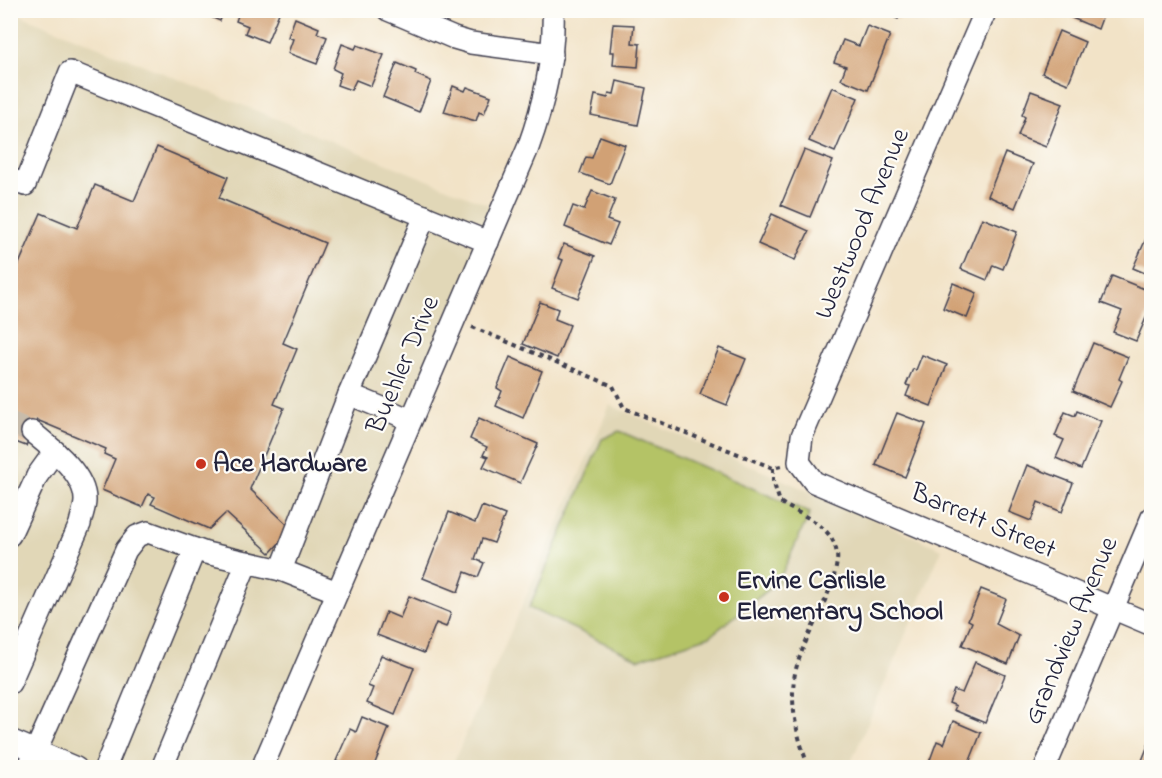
<svg xmlns="http://www.w3.org/2000/svg" width="1162" height="778" font-family="'Indie Flower',sans-serif">
<rect width="100%" height="100%" fill="#fdfcf7"/>
<filter id="ink" filterUnits="userSpaceOnUse"><feTurbulence type="fractalNoise" baseFrequency=".0167" numOctaves="2"/><feDisplacementMap in="SourceGraphic" scale="12" xChannelSelector="R" yChannelSelector="G"/><feConvolveMatrix kernelMatrix="1 2 1 2 8 2 1 2 1" color-interpolation-filters="sRGB"/></filter>
<filter id="wash" filterUnits="userSpaceOnUse"><feTurbulence type="fractalNoise" baseFrequency=".008" numOctaves="4" result="noise"/><feDisplacementMap in="SourceGraphic" scale="24" xChannelSelector="R" yChannelSelector="G"/><feGaussianBlur stdDeviation="1.35" result="paint"/><feColorMatrix in="noise" values="0 0 0 0 0 0 0 0 0 0 0 0 0 0 0 0 0 1.4 0 .05"/><feComposite in="paint" operator="in"/></filter>
<g filter="url(#wash)">
<rect width="100%" height="100%" fill="#f2e3c7"/>
<!-- built -->
<g fill="#e1d7b7">
<polygon points="10,11 509,213 270,767 11,767"/>
<polygon points="610,405 942,549 849,767 451,768"/>
</g>
<!-- green -->
<polygon fill="#b4c366" stroke="#6b7250" stroke-width="1.5" points="619,431 810,513 778,582 710,636 639,659 529,608 602,439"/>
<g id="blocks">
<!-- building -->
<g fill="#d1a175">
<polygon points="195,10 224,10 220,21"/>
<polygon points="240,10 273,10 279,13 267,42 245,33 248,26 236,21"/>
<polygon points="878,10 902,10 898,19"/>
<polygon points="1075,10 1105,10 1098,29 1072,18"/>
<polygon points="295,18 319,28 317,33 327,37 317,64 288,53 293,39 288,37"/>
<polygon points="613,24 634,25 632,43 640,44 638,67 613,65 614,52 610,52"/>
<polygon points="867,26 890,35 868,90 841,79 846,66 834,62 843,40 859,46"/>
<polygon points="1059,31 1085,42 1068,84 1042,73"/>
<polygon points="342,44 355,49 357,45 384,55 371,86 356,80 351,90 337,85 341,73 333,69"/>
<polygon points="397,63 416,71 415,74 431,81 419,112 383,97"/>
<polygon points="617,81 646,88 638,125 591,115 595,95 608,98 609,93 614,94"/>
<polygon points="453,86 465,91 467,87 491,96 484,114 479,112 476,121 444,112"/>
<polygon points="832,87 858,98 835,152 809,141"/>
<polygon points="1031,91 1063,103 1046,147 1018,136 1025,117 1022,115"/>
<polygon points="600,136 625,145 610,184 580,173 586,157 592,158"/>
<polygon points="157,147 228,177 219,198 325,243 283,343 297,349 274,404 284,408 250,489 292,529 270,553 226,513 209,529 151,504 155,497 148,494 142,507 102,490 115,459 104,454 106,449 37,420 26,446 10,440 10,279 12,280 41,213 77,228 95,185 134,201"/>
<polygon points="804,150 833,161 810,217 781,205"/>
<polygon points="1005,153 1033,164 1015,208 988,196"/>
<polygon points="592,191 615,200 607,220 618,224 609,245 565,227 573,206 584,210"/>
<polygon points="772,214 809,231 795,260 758,244"/>
<polygon points="982,218 1017,232 1003,269 993,265 987,280 961,269"/>
<polygon points="1152,220 1152,276 1133,268 1149,232 1147,231"/>
<polygon points="564,244 595,256 578,298 552,288 563,260 558,258"/>
<polygon points="1112,276 1152,292 1152,304 1136,341 1113,332 1122,311 1101,303"/>
<polygon points="953,283 977,293 967,318 943,308"/>
<polygon points="540,302 558,309 555,319 570,325 557,358 523,344"/>
<polygon points="1093,343 1128,357 1119,379 1122,381 1110,407 1073,391"/>
<polygon points="719,348 746,359 727,405 700,394"/>
<polygon points="922,355 947,365 931,406 906,396 910,386 906,385 913,369 916,370"/>
<polygon points="510,357 542,371 523,418 496,406 502,391 497,388"/>
<polygon points="1077,411 1101,421 1081,469 1056,458 1064,440 1055,436 1065,412 1075,416"/>
<polygon points="897,413 926,424 905,477 876,465"/>
<polygon points="479,418 538,444 520,483 483,467 488,457 483,455 487,447 470,439"/>
<polygon points="1027,465 1073,483 1062,512 1038,502 1031,521 1009,512"/>
<polygon points="482,506 505,515 494,543 482,539 475,559 484,563 478,577 465,572 458,592 423,578 449,512 475,523"/>
<polygon points="981,589 1006,599 996,624 1019,636 1008,664 962,645 972,622 968,620"/>
<polygon points="409,596 451,613 446,627 436,623 424,653 377,635 386,612 400,618"/>
<polygon points="381,655 414,668 395,715 367,703 373,688 368,686"/>
<polygon points="975,662 1005,675 985,723 954,710 956,706 949,703 954,690 962,693"/>
<polygon points="362,717 389,728 373,768 352,768 336,761 350,729 356,732"/>
<polygon points="953,721 981,733 967,768 927,768 937,741 944,744"/>
<polygon points="1151,738 1152,768 1139,768"/>
</g>
</g>
</g>
<g filter="url(#ink)">
<use href="#blocks" fill-opacity="0" stroke="#413f50" stroke-width="1.5"/>
<g fill="none" stroke-linecap="round" stroke-linejoin="round">
<!-- minor-tunnel -->
<polyline stroke="#c8bcab" stroke-width="21" stroke-dasharray="21 10" stroke-linecap="butt" points="10,423 32,432"/>
<defs>
<g id="minor">
<polyline points="388,10 454,38 471,43 552,54"/>
<polyline points="986,10 802,436 799,462 814,482 1152,625"/>
<polyline points="10,179 25,185 70,72 488,242"/>
<polyline points="411,420 349,394 425,216"/>
<polyline points="10,535 37,476 55,451"/>
<polyline points="337,592 281,570 349,394"/>
<path d="M 10,683 L 80,524 C 81,517 85,508 85,501 C 86,474 50,447 32,432"/>
<polyline points="10,740 76,768"/>
<polyline points="28,768 126,550 137,536 148,532 206,553 281,570"/>
<polyline points="105,768 195,549"/>
<polyline points="162,768 247,562"/>
<path d="M 262,768 L 528,148 C 544,104 555,58 553,10"/>
<polyline points="1045,768 1152,517"/>
</g>
</defs>
<!-- minor casing -->
<use href="#minor" stroke="#413f50" stroke-width="24"/>
<!-- path -->
<g stroke="#413f50" stroke-width="4" stroke-dasharray="4.5 4.5" stroke-linecap="butt">
<polyline points="472,327 613,386 624,408 773,468 781,466"/>
<path d="M 773,468 L 773,481 L 780,502 C 799,515 824,521 834,543 C 836,548 838,556 837,561 C 833,596 805,634 796,669 C 788,701 797,737 809,768"/>
</g>
<!-- minor -->
<use href="#minor" stroke="#fff" stroke-width="21"/>
</g>
</g>
<!-- markers -->
<g fill="#c8321e" stroke="#fdfcf7" stroke-width="2">
<circle cx="201" cy="464" r="6"/>
<circle cx="724" cy="597" r="6"/>
</g>
<g text-anchor="middle" dominant-baseline="central" stroke-width="4.5" stroke-linejoin="round" paint-order="stroke">
<!-- street labels -->
<g font-size="27" fill="#22223b" stroke="#fdfcf7">
<text transform="translate(863 224) rotate(-67)">Westwood Avenue</text>
<text transform="translate(404 365) rotate(-67)">Buehler Drive</text>
<text transform="translate(983 522) rotate(23)">Barrett Street</text>
<text transform="translate(1072 631) rotate(-67)">Grandview Avenue</text>
</g>
<!-- poi labels -->
<g font-size="27" font-weight="bold" fill="#22223b" stroke="#fdfcf7" text-anchor="start">
<text x="213" y="464">Ace Hardware</text>
<text x="736" y="581">Ervine Carlisle<tspan x="736" dy="31">Elementary School</tspan></text>
</g>
</g>
<!-- margin -->
<rect width="1162" height="778" fill="none" stroke="#fdfcf7" stroke-width="36"/>
</svg>
